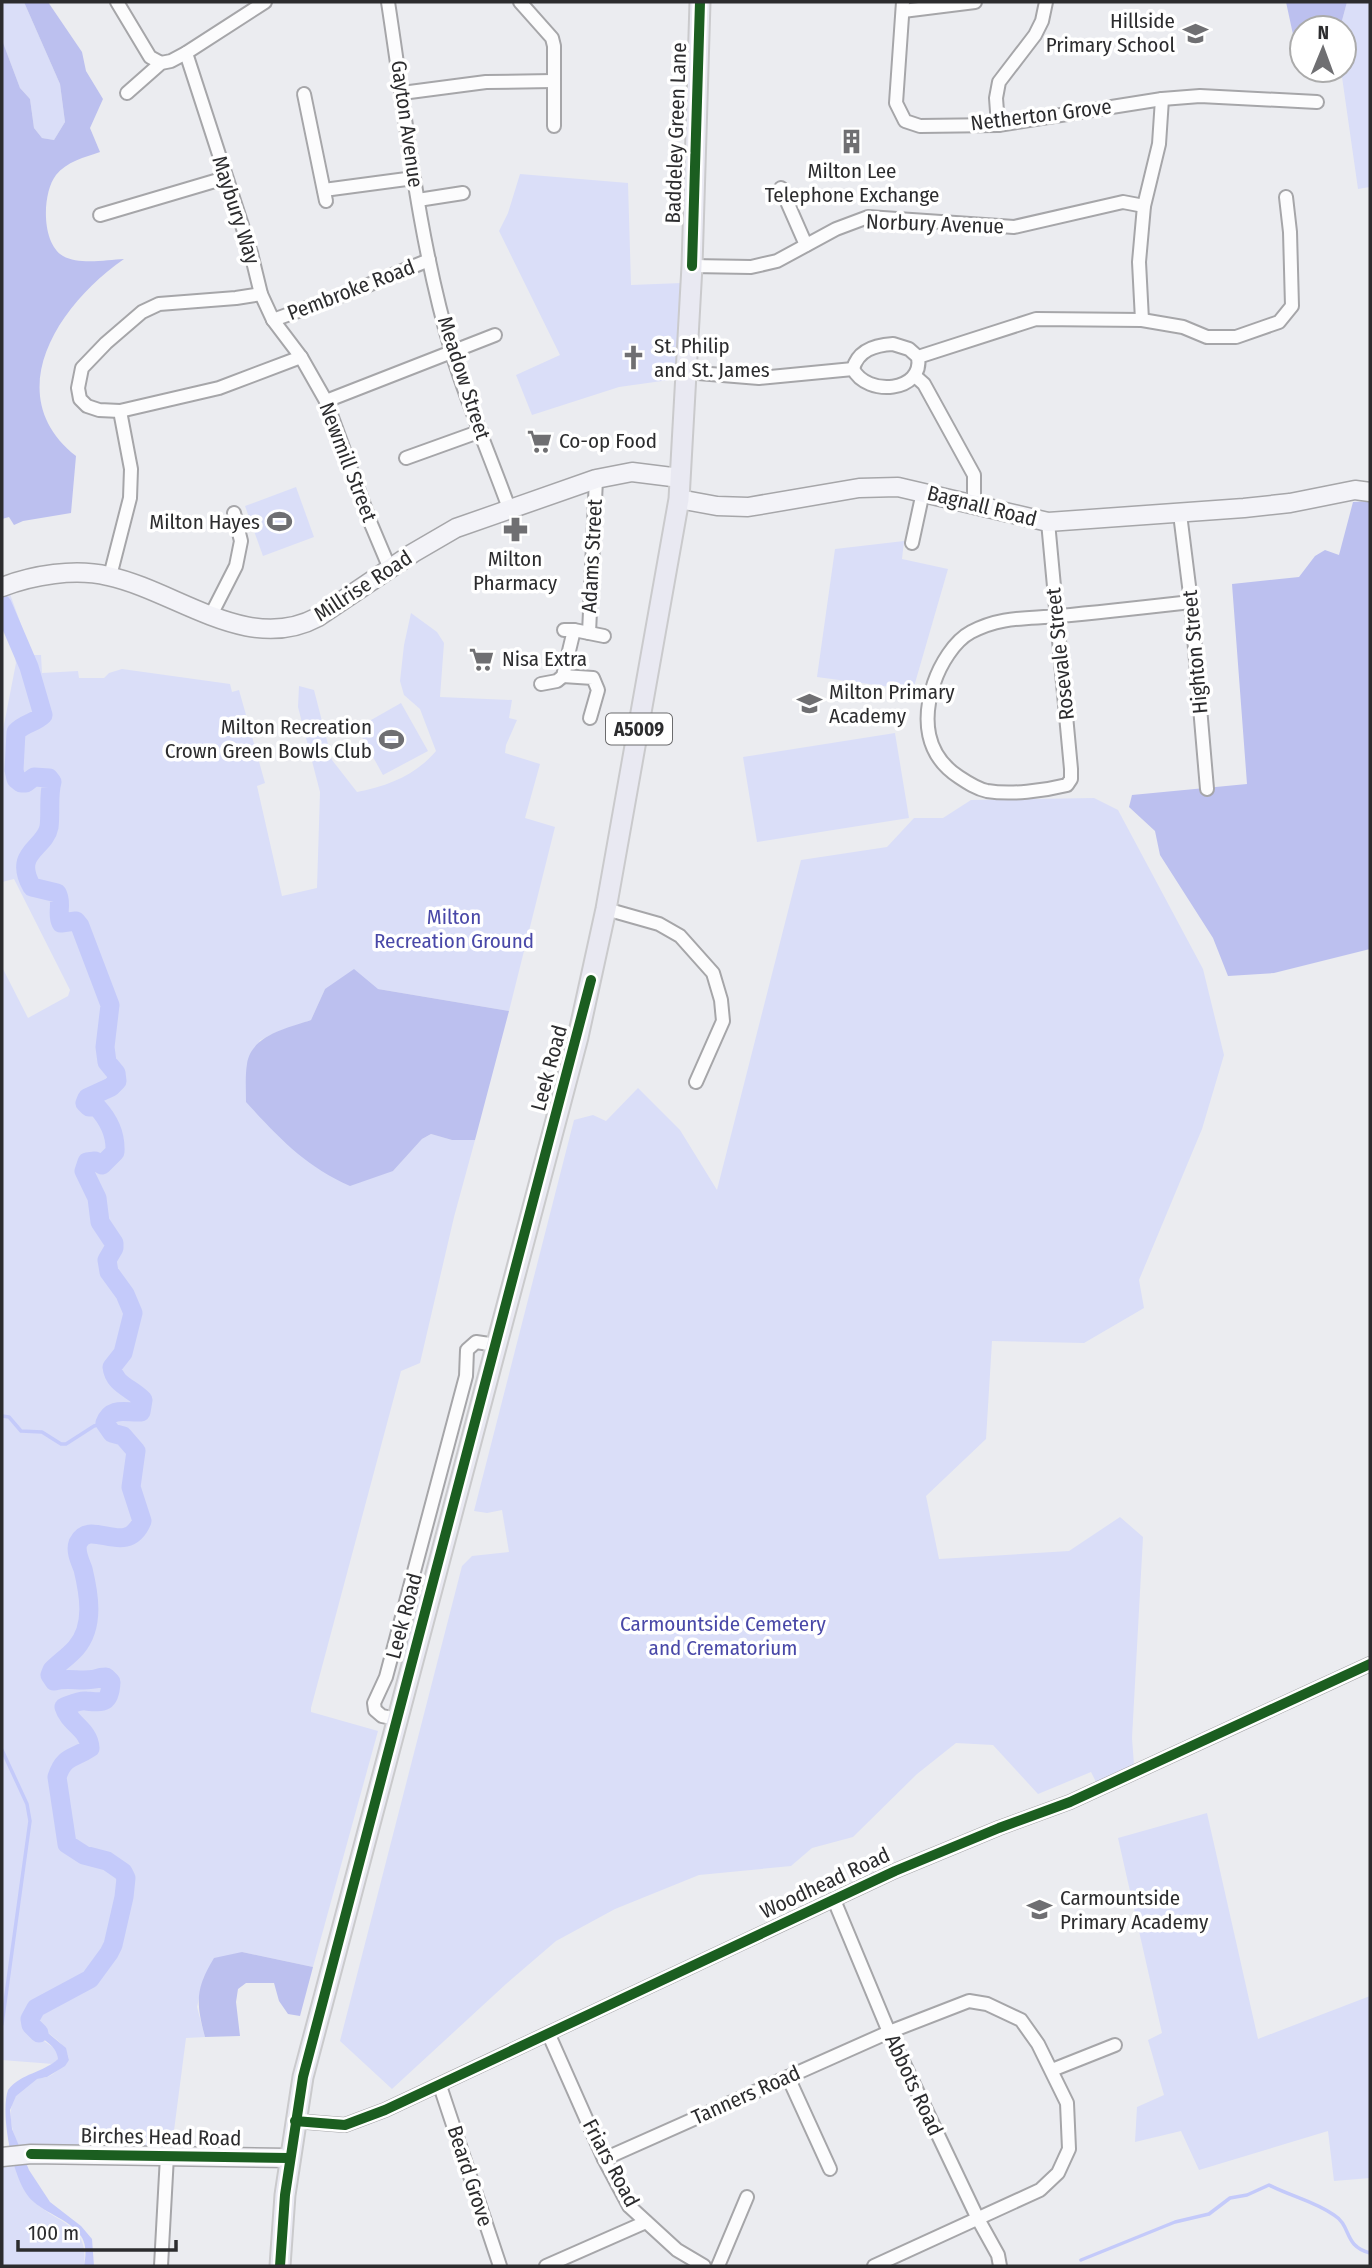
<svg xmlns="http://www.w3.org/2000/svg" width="1372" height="2268" font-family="'Fira Sans Condensed',sans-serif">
<rect width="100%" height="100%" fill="#ebecf0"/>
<!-- green -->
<g fill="#dadef8">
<polygon points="2,2 24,2 60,84 65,122 54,140 42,138 34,128 30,99 20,88 2,40"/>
<polygon points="1347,2 1370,2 1370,187 1358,189 1341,70 1344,70 1344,28 1340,28"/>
<polygon points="520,174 628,183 631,285 682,283 679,369 669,380 619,387 532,415 516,375 560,355 499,231 508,213"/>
<polygon points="296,487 314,537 263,556 245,506"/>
<polygon points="904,541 902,559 948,569 913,690 817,677 835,549"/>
<path d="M 10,594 L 32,655 L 41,655 L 42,673 L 78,671 L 79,678 L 104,678 L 109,673 L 122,669 L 230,684 L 232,692 L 239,690 L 265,783 L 257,786 L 282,896 L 317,888 L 320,792 L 298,707 L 299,686 L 314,690 L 332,760 L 357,792 C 388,786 416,775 436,751 L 420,709 L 404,695 L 400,681 L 404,645 L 411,613 L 437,632 L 444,643 L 440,697 L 512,700 L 509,718 L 517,720 L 506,745 L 505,753 L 540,764 L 525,818 L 555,827 L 509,1011 L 378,989 L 325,989 L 311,1020 L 276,1032 L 259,1041 L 393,1171 L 422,1139 L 431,1134 L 452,1140 L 475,1140 L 454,1217 L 420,1363 L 401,1371 L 311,1708 L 311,1712 L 378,1731 L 313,1967 L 242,1952 L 204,1976 L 197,2007 L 205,2037 L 186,2038 L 172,2146 L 56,2146 L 20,2150 C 7,2121 4,2095 36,2079 C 40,2077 44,2079 47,2077 C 54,2075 63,2065 69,2060 C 67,2042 48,2035 36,2023 L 35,2017 L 38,2013 L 27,2010 L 41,2039 L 57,2050 L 58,2059 L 53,2064 L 2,2060 L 2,967 L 28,1018 L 68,996 L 70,990 L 14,879 L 2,882 L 2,735 L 16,663 L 13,644 L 2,618 L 2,596 Z"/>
<polygon points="401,703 428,751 383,775 357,728"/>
<polygon points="895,733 909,818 757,842 743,757"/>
<polygon points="1094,798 1118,810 1203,969 1224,1055 1202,1129 1139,1280 1144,1308 1084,1343 992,1341 986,1439 926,1496 939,1559 1069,1551 1120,1517 1143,1537 1132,1738 1134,1765 1097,1784 1091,1772 1038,1794 993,1745 956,1743 917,1774 853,1837 812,1848 791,1866 699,1875 615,1909 556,1941 506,1984 392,2089 340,2041 462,1566 472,1556 509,1552 502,1510 487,1513 474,1511 574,1120 593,1115 606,1121 638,1088 680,1130 717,1190 801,860 887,847 914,818 943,818 971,800"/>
<polygon points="1207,1813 1258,2039 1370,1996 1370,2178 1334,2181 1328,2131 1199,2170 1181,2131 1135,2142 1137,2107 1164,2095 1148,2040 1162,2033 1118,1838"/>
<path d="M 14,2165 C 19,2176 23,2191 31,2199 C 56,2224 90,2223 84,2266 L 2,2266 L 2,2167 Z"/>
</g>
<!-- forest -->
<g fill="#bcc0ef">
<path d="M 24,2 L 48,2 L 82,52 L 86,71 L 103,99 L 90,128 L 100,152 C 85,157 66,162 56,175 C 42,193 41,243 63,256 C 79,265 106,260 124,259 C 56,306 0,396 76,456 L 71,513 L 23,521 L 14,525 L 9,517 L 2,519 L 2,40 L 20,88 L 30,99 L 34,128 L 42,138 L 54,140 L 65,122 L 60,84 Z"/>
<polygon points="1286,2 1347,2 1340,28 1302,28 1302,39 1294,39"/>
<polygon points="1370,501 1370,949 1274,973 1228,976 1213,938 1160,855 1155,831 1129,807 1132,795 1247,784 1232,584 1299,577 1315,556 1325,550 1339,555 1353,502"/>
<path d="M 354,969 L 378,989 L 509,1011 L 475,1140 L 452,1140 L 431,1134 L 422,1139 L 393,1171 L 350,1186 C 305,1166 279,1138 246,1102 C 246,1090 245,1076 247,1064 C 251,1035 288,1028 311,1020 L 325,989 Z"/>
<path d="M 242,1952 L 313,1967 L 300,2016 L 288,2014 L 279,2001 L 274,1983 L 246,1983 L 238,1989 L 236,2002 L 240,2036 L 205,2037 C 196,2003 195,1989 214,1958 Z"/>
</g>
<!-- water -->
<path fill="#c4cafa" d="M 27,2010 L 38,2012 L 35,2017 L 36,2023 L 66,2048 L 69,2060 L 65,2066 L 47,2077 L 37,2079 L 16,2096 L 10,2110 L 12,2129 L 29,2170 L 50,2202 L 81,2226 L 92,2239 L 94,2266 L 84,2266 C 86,2256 87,2243 80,2235 C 70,2219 40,2212 28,2196 C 12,2175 0,2114 8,2090 C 21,2073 43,2073 58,2059 C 56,2039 30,2038 24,2018 Z"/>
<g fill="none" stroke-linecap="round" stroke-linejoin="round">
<!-- stream -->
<g stroke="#c4cafa" stroke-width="3.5">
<polyline points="2,1416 9,1417 21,1431 42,1432 61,1444 66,1444 94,1426 105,1423"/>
<polyline points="2,1750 27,1804 30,1821 2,2024"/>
<path d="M 1081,2260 L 1175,2222 L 1209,2214 L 1230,2198 L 1247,2195 L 1269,2185 C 1290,2196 1314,2201 1334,2215 C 1352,2226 1343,2246 1370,2253"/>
</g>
<!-- river -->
<path stroke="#c4cafa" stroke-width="19" d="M 2,604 L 29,667 L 43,715 C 35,723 24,723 16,732 L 14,770 L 16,779 L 21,783 L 26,783 L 34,777 L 49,778 L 52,782 C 48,796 51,812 49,827 C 45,849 12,852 32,887 L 57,893 C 63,903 56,913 61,923 L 76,921 L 80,926 L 110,1005 L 105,1047 L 107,1062 L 116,1073 L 117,1081 L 111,1087 L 87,1098 L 85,1103 L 89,1107 L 97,1107 C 109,1120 116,1134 115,1152 L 102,1165 L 95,1161 L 87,1162 L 84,1171 L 97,1198 L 100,1222 L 114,1243 L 114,1248 L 107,1260 L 109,1272 L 125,1294 L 133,1313 L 123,1353 L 112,1367 C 114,1385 132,1388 143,1400 L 141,1412 C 127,1413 111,1406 105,1423 L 112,1433 L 123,1436 L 136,1451 L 131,1487 L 142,1521 C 126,1559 90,1517 78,1543 C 75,1551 80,1561 83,1569 C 89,1594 95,1626 76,1648 C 69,1656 60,1662 52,1670 L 50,1675 L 54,1681 C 68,1677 81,1682 95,1679 C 98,1678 102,1677 106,1677 L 111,1682 C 110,1703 104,1703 86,1701 C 79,1700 70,1705 64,1707 C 69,1724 89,1729 90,1748 C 74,1759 64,1755 57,1777 L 67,1844 L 84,1855 L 107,1861 L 123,1872 L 126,1878 L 124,1897 L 113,1945 L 109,1953 L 90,1979 L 36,2008 L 30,2019 L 31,2025 L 39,2033"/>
<defs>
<g id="street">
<polyline points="117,2 150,57 161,63"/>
<path d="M 388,2 C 406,119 418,239 452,353 C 468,405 490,456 509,508"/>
<polyline points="520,2 552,38 554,46 554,126"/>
<polyline points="903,2 896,103 905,121 920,126 998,125 1162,99 1200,96 1317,102"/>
<polyline points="903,11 975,2"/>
<polyline points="186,53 251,253 261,294 273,320 301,357 326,401 371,524 390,569"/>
<polyline points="127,93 161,63 171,61 186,53 265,2"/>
<polyline points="402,93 486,82 553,81"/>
<polyline points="304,94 326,201"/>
<polyline points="998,125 996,98 999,82 1035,35 1042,21 1046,2"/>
<polyline points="781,188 806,245"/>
<polyline points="324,190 414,178"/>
<polyline points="418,200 463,193"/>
<polyline points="100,215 225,178"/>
<polyline points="692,266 751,267 777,261 836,229 868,217 1014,227 1123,202 1144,206"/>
<polyline points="261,294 236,298 159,304 142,312 106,343 82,368 78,388 80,399 87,406 99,410 120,411 219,388 301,357"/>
<polyline points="273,320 351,292 429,260"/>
<polyline points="1142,320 1139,262 1144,206 1159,144 1162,99"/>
<path d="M 893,344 L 909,349 L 918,357 C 924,392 867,397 853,369 C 858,350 875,345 893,344 Z"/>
<polyline points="918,357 1036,319 1142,320 1183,327 1207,337 1236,337 1279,322 1292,306 1290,232 1286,197"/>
<polyline points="686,372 759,378 853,369"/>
<polyline points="915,376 924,384 974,475 974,506"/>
<polyline points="326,401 495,335"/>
<polyline points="406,458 481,431"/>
<polyline points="1180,514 1191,602 1207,789"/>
<path d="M 1048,522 L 1071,769 L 1071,779 L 1067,785 C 1043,791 1011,795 987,791 C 977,789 968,783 959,777 C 925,755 922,719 934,683 C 940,665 954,641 971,632 C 1001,616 1026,619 1059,616 C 1103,612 1147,607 1191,602"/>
<polyline points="912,543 923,492"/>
<polyline points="110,576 130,498 131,469 120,411"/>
<polyline points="211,615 236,566 241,541 234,513"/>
<polyline points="564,630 574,630 604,636"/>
<polyline points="589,633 596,479"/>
<polyline points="563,676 593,678 598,690 590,718"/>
<polyline points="541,684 557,681 563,676 574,630"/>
<polyline points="606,909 659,924 680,936 713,973 721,1000 723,1021 696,1082"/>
<polyline points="397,1719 382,1716 375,1710 374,1703 386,1677 466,1376 467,1350 476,1342 496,1345"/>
<polyline points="834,1900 889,2032 978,2219 998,2255 1000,2266"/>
<polyline points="549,2035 604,2159 629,2206 677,2250 704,2266"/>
<polyline points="1052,2070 1115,2045"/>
<polyline points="788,2077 830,2169"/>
<polyline points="440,2086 500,2266"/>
<polyline points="295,2121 345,2125 385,2110 895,1871 999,1828 1070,1802 1370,1664"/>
<polyline points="604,2159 889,2032 969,2001 987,2004 1021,2020 1038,2044 1067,2103 1069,2149 1058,2173 1040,2190 874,2266"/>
<polyline points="161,2266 167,2156"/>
<polyline points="546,2266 646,2222"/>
<polyline points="718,2266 747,2197"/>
</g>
<g id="secondary">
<polyline points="679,499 717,506 748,507 859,488 898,487 1048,522 1244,508 1290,503 1355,490 1370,492"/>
<path d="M 2,587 C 33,575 75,568 108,576 C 177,591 248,655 318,617 L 413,553 L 456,528 L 596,479 L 632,472 L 680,478"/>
<polyline points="2,2157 31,2154 289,2158"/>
</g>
<polyline id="primary" points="280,2266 285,2195 303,2077 578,1037 606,909 679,499 692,266 700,2"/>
</defs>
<!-- street casing -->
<use href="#street" stroke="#a6a6a9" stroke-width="16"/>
<!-- secondary casing -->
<use href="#secondary" stroke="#a6a6a9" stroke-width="21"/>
<!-- primary casing -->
<use href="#primary" stroke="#cacacc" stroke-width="23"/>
<!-- street -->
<use href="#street" stroke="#fcfcfd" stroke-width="12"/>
<!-- secondary -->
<use href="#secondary" stroke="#f3f3f8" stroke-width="18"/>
<!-- primary -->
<use href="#primary" stroke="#e9e9f2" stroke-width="19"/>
<defs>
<g id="cycleway">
<polyline points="692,266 700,2"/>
<polyline points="295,2121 345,2125 385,2110 895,1871 999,1828 1070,1802 1370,1664"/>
<polyline points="31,2154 289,2158"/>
<polyline points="280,2266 285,2195 303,2077 591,980"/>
</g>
</defs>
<!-- cycleway casing -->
<use href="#cycleway" stroke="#fff" stroke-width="15"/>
<!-- cycleway -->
<use href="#cycleway" stroke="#1b5e20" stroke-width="10"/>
</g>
<!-- icons -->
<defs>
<symbol id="school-bare" viewBox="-9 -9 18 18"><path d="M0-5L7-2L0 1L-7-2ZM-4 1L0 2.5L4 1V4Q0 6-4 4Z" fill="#6f6f72" stroke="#fff" stroke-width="2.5" paint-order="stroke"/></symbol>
<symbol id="building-bare" viewBox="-9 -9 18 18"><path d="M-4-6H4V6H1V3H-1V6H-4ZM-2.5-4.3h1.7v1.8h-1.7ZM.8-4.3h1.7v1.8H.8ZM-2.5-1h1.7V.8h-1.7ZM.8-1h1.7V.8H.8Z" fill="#6f6f72" stroke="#fff" stroke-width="2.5" paint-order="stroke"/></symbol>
<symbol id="church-bare" viewBox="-9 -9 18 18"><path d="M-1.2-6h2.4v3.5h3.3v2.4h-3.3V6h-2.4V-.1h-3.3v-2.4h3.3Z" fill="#6f6f72" stroke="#fff" stroke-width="2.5" paint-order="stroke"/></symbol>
<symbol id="supermarket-bare" viewBox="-9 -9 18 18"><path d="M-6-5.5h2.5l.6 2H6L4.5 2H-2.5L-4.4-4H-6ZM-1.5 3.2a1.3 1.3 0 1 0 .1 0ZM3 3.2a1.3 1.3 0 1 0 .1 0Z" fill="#6f6f72" stroke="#fff" stroke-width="2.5" paint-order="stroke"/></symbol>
<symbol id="stadium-bare" viewBox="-9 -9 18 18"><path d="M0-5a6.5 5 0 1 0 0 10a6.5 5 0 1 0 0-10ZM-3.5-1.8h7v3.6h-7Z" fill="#6f6f72" stroke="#fff" stroke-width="2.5" paint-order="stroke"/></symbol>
<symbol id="pharmacy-bare" viewBox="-9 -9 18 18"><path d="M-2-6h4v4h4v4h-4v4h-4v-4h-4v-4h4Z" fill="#6f6f72" stroke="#fff" stroke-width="2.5" paint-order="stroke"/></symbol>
</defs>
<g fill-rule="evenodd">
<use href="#school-bare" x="1178" y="16" width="35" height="35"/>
<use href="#building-bare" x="834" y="124" width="35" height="35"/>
<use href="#church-bare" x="616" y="340" width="35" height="35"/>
<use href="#supermarket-bare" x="522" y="424" width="35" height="35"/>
<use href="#stadium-bare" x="262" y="504" width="35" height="35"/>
<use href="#pharmacy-bare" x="498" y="512" width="35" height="35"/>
<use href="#supermarket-bare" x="464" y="642" width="35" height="35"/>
<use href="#school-bare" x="792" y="686" width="35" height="35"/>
<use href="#stadium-bare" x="374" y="722" width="35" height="35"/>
<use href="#school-bare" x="1022" y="1892" width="35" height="35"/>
</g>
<g text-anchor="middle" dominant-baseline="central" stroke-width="7" stroke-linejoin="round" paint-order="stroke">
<!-- shield labels -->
<rect fill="#fff" stroke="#6b6b6d" stroke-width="2" x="606" y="713.5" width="66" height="31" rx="5"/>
<g font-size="19" font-weight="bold" fill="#2c2c2e">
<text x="639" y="729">A5009</text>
</g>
<!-- poi labels -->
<g font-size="21" fill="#2c2c2e" stroke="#fff" text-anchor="start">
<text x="1175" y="21" text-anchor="end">Hillside<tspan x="1175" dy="24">Primary School</tspan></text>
<text x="852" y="171" text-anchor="middle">Milton Lee<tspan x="852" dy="24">Telephone Exchange</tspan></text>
<text x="654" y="346">St. Philip<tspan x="654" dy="24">and St. James</tspan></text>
<text x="559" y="441">Co-op Food</text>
<text x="260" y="522" text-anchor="end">Milton Hayes</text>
<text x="515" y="559" text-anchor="middle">Milton<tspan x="515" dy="24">Pharmacy</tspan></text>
<text x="502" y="659">Nisa Extra</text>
<text x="829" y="692">Milton Primary<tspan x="829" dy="24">Academy</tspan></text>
<text x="372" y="727" text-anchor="end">Milton Recreation<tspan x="372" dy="24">Crown Green Bowls Club</tspan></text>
<text x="1060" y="1898">Carmountside<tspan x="1060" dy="24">Primary Academy</tspan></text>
</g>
<!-- street labels -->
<g font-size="21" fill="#2c2c2e" stroke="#fff">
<text transform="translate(1041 115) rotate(-7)">Netherton Grove</text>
<text transform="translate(407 124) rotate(82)">Gayton Avenue</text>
<text transform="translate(676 133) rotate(-88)">Baddeley Green Lane</text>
<text transform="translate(236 210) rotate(72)">Maybury Way</text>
<text transform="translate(935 224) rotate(2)">Norbury Avenue</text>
<text transform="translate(351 290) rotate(-21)">Pembroke Road</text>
<text transform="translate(464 378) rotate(72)">Meadow Street</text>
<text transform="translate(348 462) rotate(69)">Newmill Street</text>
<text transform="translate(982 506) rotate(14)">Bagnall Road</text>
<text transform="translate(592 556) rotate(-87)">Adams Street</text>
<text transform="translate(363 586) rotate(-33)">Millrise Road</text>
<text transform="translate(1195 652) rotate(-95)">Highton Street</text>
<text transform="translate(1060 654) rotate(-96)">Rosevale Street</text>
<text transform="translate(549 1068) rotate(-75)">Leek Road</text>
<text transform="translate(404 1616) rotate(-75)">Leek Road</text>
<text transform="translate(825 1883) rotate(-25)">Woodhead Road</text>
<text transform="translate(914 2085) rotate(65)">Abbots Road</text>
<text transform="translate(746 2095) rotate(-24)">Tanners Road</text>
<text transform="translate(161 2137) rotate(1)">Birches Head Road</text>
<text transform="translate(611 2163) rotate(62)">Friars Road</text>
<text transform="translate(470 2176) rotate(72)">Beard Grove</text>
</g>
<!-- park labels -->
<g font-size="21" fill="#4948a8" stroke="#fff">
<text x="454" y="917">Milton<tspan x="454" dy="24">Recreation Ground</tspan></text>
<text x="723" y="1624">Carmountside Cemetery<tspan x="723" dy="24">and Crematorium</tspan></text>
</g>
</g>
<!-- border -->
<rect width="1372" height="2268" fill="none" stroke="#2c2c2e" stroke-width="7"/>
<!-- north arrow -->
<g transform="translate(1323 49) rotate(1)"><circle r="33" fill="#ffffff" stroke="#ababab" stroke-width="2"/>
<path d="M0-5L12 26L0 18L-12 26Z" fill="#6f6f72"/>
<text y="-10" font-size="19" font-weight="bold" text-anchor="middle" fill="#2c2c2e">N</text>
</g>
<!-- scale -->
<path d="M18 2240v10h158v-10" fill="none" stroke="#2c2c2e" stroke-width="3.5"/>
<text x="28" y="2240" font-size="21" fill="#2c2c2e" stroke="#ffffff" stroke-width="5" paint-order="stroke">100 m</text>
</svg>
